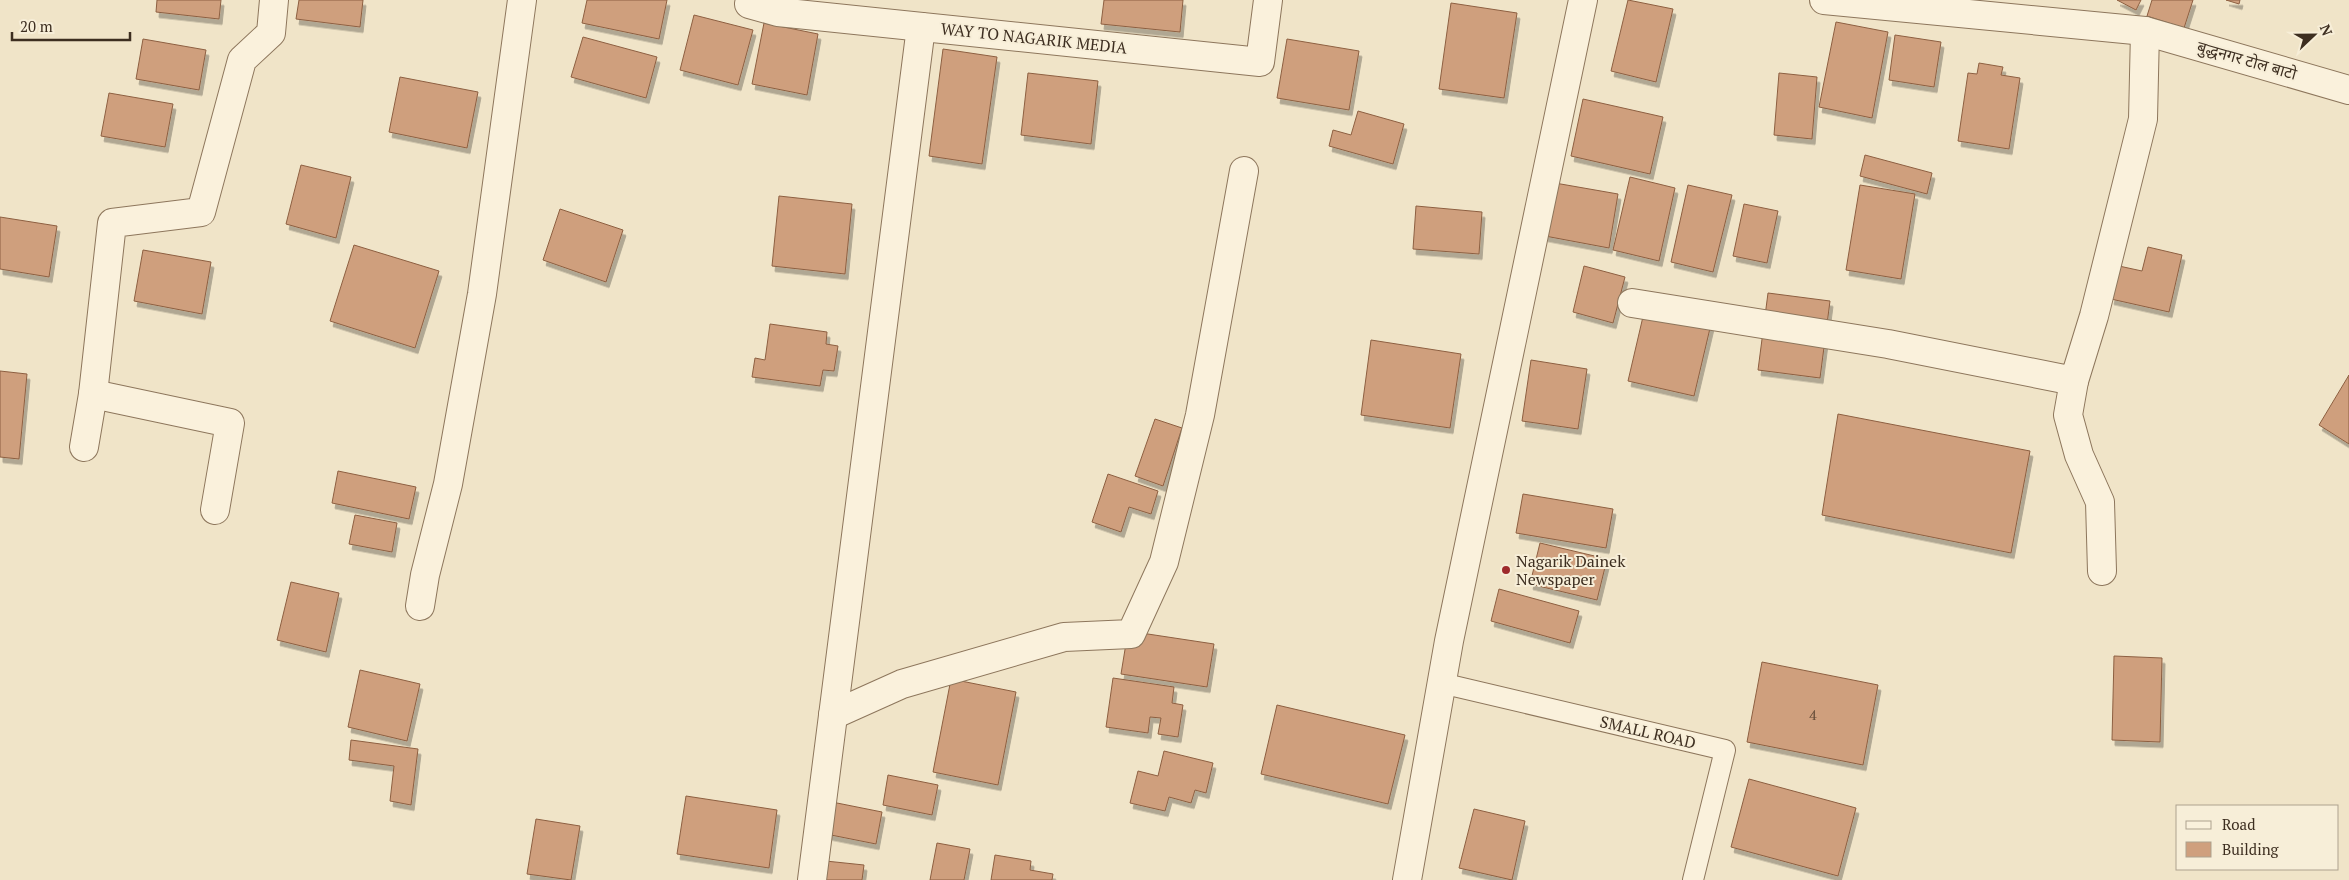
<svg xmlns="http://www.w3.org/2000/svg" width="2349" height="880" font-family="'PT Serif','Noto Sans Devanagari',serif">
<defs>
<filter id="shadow"><feDropShadow dx="3" dy="5.5" stdDeviation="0" flood-color="#0004"/></filter>
</defs>
<rect width="100%" height="100%" fill="#f0e4c8"/>
<!-- building -->
<g fill="#cf9f7d" stroke="#8d5f41" filter="url(#shadow)">
<polygon points="157,0 221,0 219,19 156,12"/>
<polygon points="299,0 363,0 360,27 296,19"/>
<polygon points="587,0 667,0 659,39 582,23"/>
<polygon points="1104,0 1183,0 1180,32 1101,24"/>
<polygon points="1628,0 1673,9 1656,82 1611,71"/>
<polygon points="2117,0 2141,0 2136,10"/>
<polygon points="2152,0 2193,0 2184,28 2147,16"/>
<polygon points="2226,0 2240,0 2239,4"/>
<polygon points="1451,3 1517,13 1504,98 1439,89"/>
<polygon points="694,15 753,30 738,85 680,70"/>
<polygon points="1836,22 1888,32 1872,118 1819,107"/>
<polygon points="764,23 818,34 807,95 752,84"/>
<polygon points="1895,35 1941,42 1934,87 1889,80"/>
<polygon points="583,37 657,57 646,98 571,77"/>
<polygon points="143,39 206,50 199,90 136,79"/>
<polygon points="1287,39 1359,51 1349,110 1277,98"/>
<polygon points="943,49 997,57 982,164 929,156"/>
<polygon points="1979,63 2003,67 2001,75 2020,78 2009,149 1958,141 1968,73 1977,74"/>
<polygon points="1028,73 1098,81 1091,144 1021,135"/>
<polygon points="1779,73 1817,77 1812,139 1774,135"/>
<polygon points="400,77 478,92 467,148 389,132"/>
<polygon points="109,93 173,104 165,147 101,136"/>
<polygon points="1583,99 1663,117 1650,174 1571,156"/>
<polygon points="1358,111 1404,124 1393,164 1329,146 1333,130 1351,135"/>
<polygon points="1865,155 1932,173 1927,194 1860,176"/>
<polygon points="301,165 351,177 336,238 286,224"/>
<polygon points="1630,177 1675,188 1659,261 1613,250"/>
<polygon points="1555,183 1618,194 1609,248 1545,236"/>
<polygon points="1688,185 1732,195 1713,272 1671,262"/>
<polygon points="1860,185 1915,194 1901,279 1846,270"/>
<polygon points="779,196 852,204 845,274 772,266"/>
<polygon points="1744,204 1778,211 1767,263 1733,256"/>
<polygon points="1416,206 1482,212 1479,254 1413,249"/>
<polygon points="560,209 623,230 606,282 543,260"/>
<polygon points="0,217 57,226 49,277 0,269"/>
<polygon points="354,245 439,271 415,348 330,321"/>
<polygon points="2148,247 2182,255 2169,312 2111,299 2119,266 2142,271"/>
<polygon points="143,250 211,262 202,314 134,301"/>
<polygon points="1584,266 1625,277 1613,323 1573,312"/>
<polygon points="1768,293 1830,301 1820,378 1758,370"/>
<polygon points="1645,308 1711,324 1694,396 1628,381"/>
<polygon points="770,324 827,332 826,344 838,346 834,371 823,370 820,386 752,377 755,358 765,360"/>
<polygon points="1371,340 1461,354 1450,428 1361,415"/>
<polygon points="1531,360 1587,369 1578,429 1522,421"/>
<polygon points="0,371 27,374 19,459 0,457"/>
<polygon points="2349,375 2349,444 2319,425"/>
<polygon points="1838,414 2030,451 2011,553 1822,515"/>
<polygon points="1155,419 1182,428 1163,486 1135,476"/>
<polygon points="338,471 416,487 409,519 332,503"/>
<polygon points="1108,474 1158,491 1151,514 1129,507 1121,532 1092,522"/>
<polygon points="1523,494 1613,509 1606,548 1516,533"/>
<polygon points="355,515 397,523 392,552 349,544"/>
<polygon points="1540,543 1607,559 1597,600 1530,584"/>
<polygon points="291,582 339,593 326,652 277,640"/>
<polygon points="1499,589 1579,611 1570,643 1491,621"/>
<polygon points="1128,631 1214,644 1207,687 1121,674"/>
<polygon points="2114,656 2162,658 2160,742 2112,740"/>
<polygon points="1762,662 1878,685 1863,765 1747,742"/>
<polygon points="360,670 420,684 407,741 348,727"/>
<polygon points="1113,678 1174,687 1172,703 1183,705 1178,737 1158,734 1161,718 1150,717 1148,733 1106,727"/>
<polygon points="951,679 1016,692 998,785 933,772"/>
<polygon points="1277,705 1405,735 1388,804 1261,774"/>
<polygon points="351,740 418,749 411,805 390,801 394,766 349,760"/>
<polygon points="1164,751 1213,763 1206,793 1195,790 1191,803 1169,797 1165,811 1130,803 1138,771 1158,776"/>
<polygon points="888,775 938,785 932,815 883,805"/>
<polygon points="1749,779 1856,808 1838,876 1731,847"/>
<polygon points="686,796 777,810 769,868 677,854"/>
<polygon points="827,801 882,812 876,844 821,833"/>
<polygon points="1474,809 1525,821 1512,880 1459,868"/>
<polygon points="536,819 580,826 571,880 527,874"/>
<polygon points="937,843 970,849 964,880 930,880"/>
<polygon points="995,855 1031,861 1030,870 1053,874 1052,880 991,880"/>
<polygon points="816,860 864,865 862,880 814,880"/>
</g>
<g fill="none" stroke-linecap="round" stroke-linejoin="round">
<defs>
<polyline id="lane" points="1441,683 1725,750 1693,880"/>
<g id="street">
<polyline points="750,0 749,4 778,12 1260,62 1268,0"/>
<polyline points="1824,0 2145,31 2349,90"/>
<polyline points="1632,303 1888,344 2074,381 2094,316 2143,119 2145,31"/>
<polyline points="2074,381 2068,415 2079,455 2100,502 2102,571"/>
<polyline points="93,394 230,423 215,510"/>
<polyline points="84,447 93,394 112,223 201,212 242,60 271,33 274,0"/>
<polyline points="420,606 425,575 448,484 482,294 522,0"/>
<polyline points="833,715 902,684 1064,637 1131,634 1164,562 1200,415 1244,171"/>
<polyline points="812,880 921,27"/>
<polyline points="1407,880 1449,641 1583,0"/>
</g>
</defs>
<!-- lane casing -->
<use href="#lane" stroke="#8d765c" stroke-width="22"/>
<!-- street casing -->
<use href="#street" stroke="#8d765c" stroke-width="30"/>
<!-- lane -->
<use href="#lane" stroke="#faf1dc" stroke-width="20"/>
<!-- street -->
<use href="#street" stroke="#faf1dc" stroke-width="28"/>
</g>
<!-- markers -->
<circle fill="#9e2a2b" stroke="#f7eed8" stroke-width="2" cx="1506" cy="570" r="5"/>
<g text-anchor="middle" dominant-baseline="central" stroke-width="4" stroke-linejoin="round" paint-order="stroke">
<!-- number labels -->
<g font-size="14" fill="#624a37">
<text x="1813" y="714">4</text>
</g>
<!-- street labels -->
<g font-size="16" fill="#3d2e20" stroke="#f7eed8">
<text transform="translate(1034 38) rotate(6)">WAY TO NAGARIK MEDIA</text>
<text transform="translate(2247 60) rotate(16)">बुद्धनगर टोल बाटो</text>
<text transform="translate(1648 732) rotate(13)">SMALL ROAD</text>
</g>
<!-- poi labels -->
<g font-size="16" fill="#3d2e20" stroke="#f7eed8" text-anchor="start">
<text x="1516" y="561">Nagarik Dainek<tspan x="1516" dy="18">Newspaper</tspan></text>
</g>
</g>
<!-- legend -->
<rect x="2176" y="805" width="162" height="65" fill="#f7eed8" stroke="#ada18e"/>
<rect x="2186" y="821" width="25" height="8" fill="#faf1dc" stroke="#ada18e"/>
<text x="2222" y="830" font-size="15" fill="#3d2e20">Road</text>
<rect x="2186" y="842" width="25" height="15" fill="#cf9f7d" stroke="#ada18e"/>
<text x="2222" y="855" font-size="15" fill="#3d2e20">Building</text>
<!-- north arrow -->
<g transform="translate(2314 35) rotate(68)" stroke="#f7eed8" stroke-width="4" paint-order="stroke">
<path d="M0-4L9 19L0 12L-9 19Z" fill="#3d2e20"/>
<text y="-8" font-size="14" font-weight="bold" text-anchor="middle" fill="#3d2e20">N</text>
</g>
<!-- scale -->
<path d="M12 32v8h118v-8" fill="none" stroke="#3d2e20" stroke-width="2.5"/>
<text x="20" y="32" font-size="15" fill="#3d2e20" stroke="#f7eed8" stroke-width="4" paint-order="stroke">20 m</text>
</svg>
